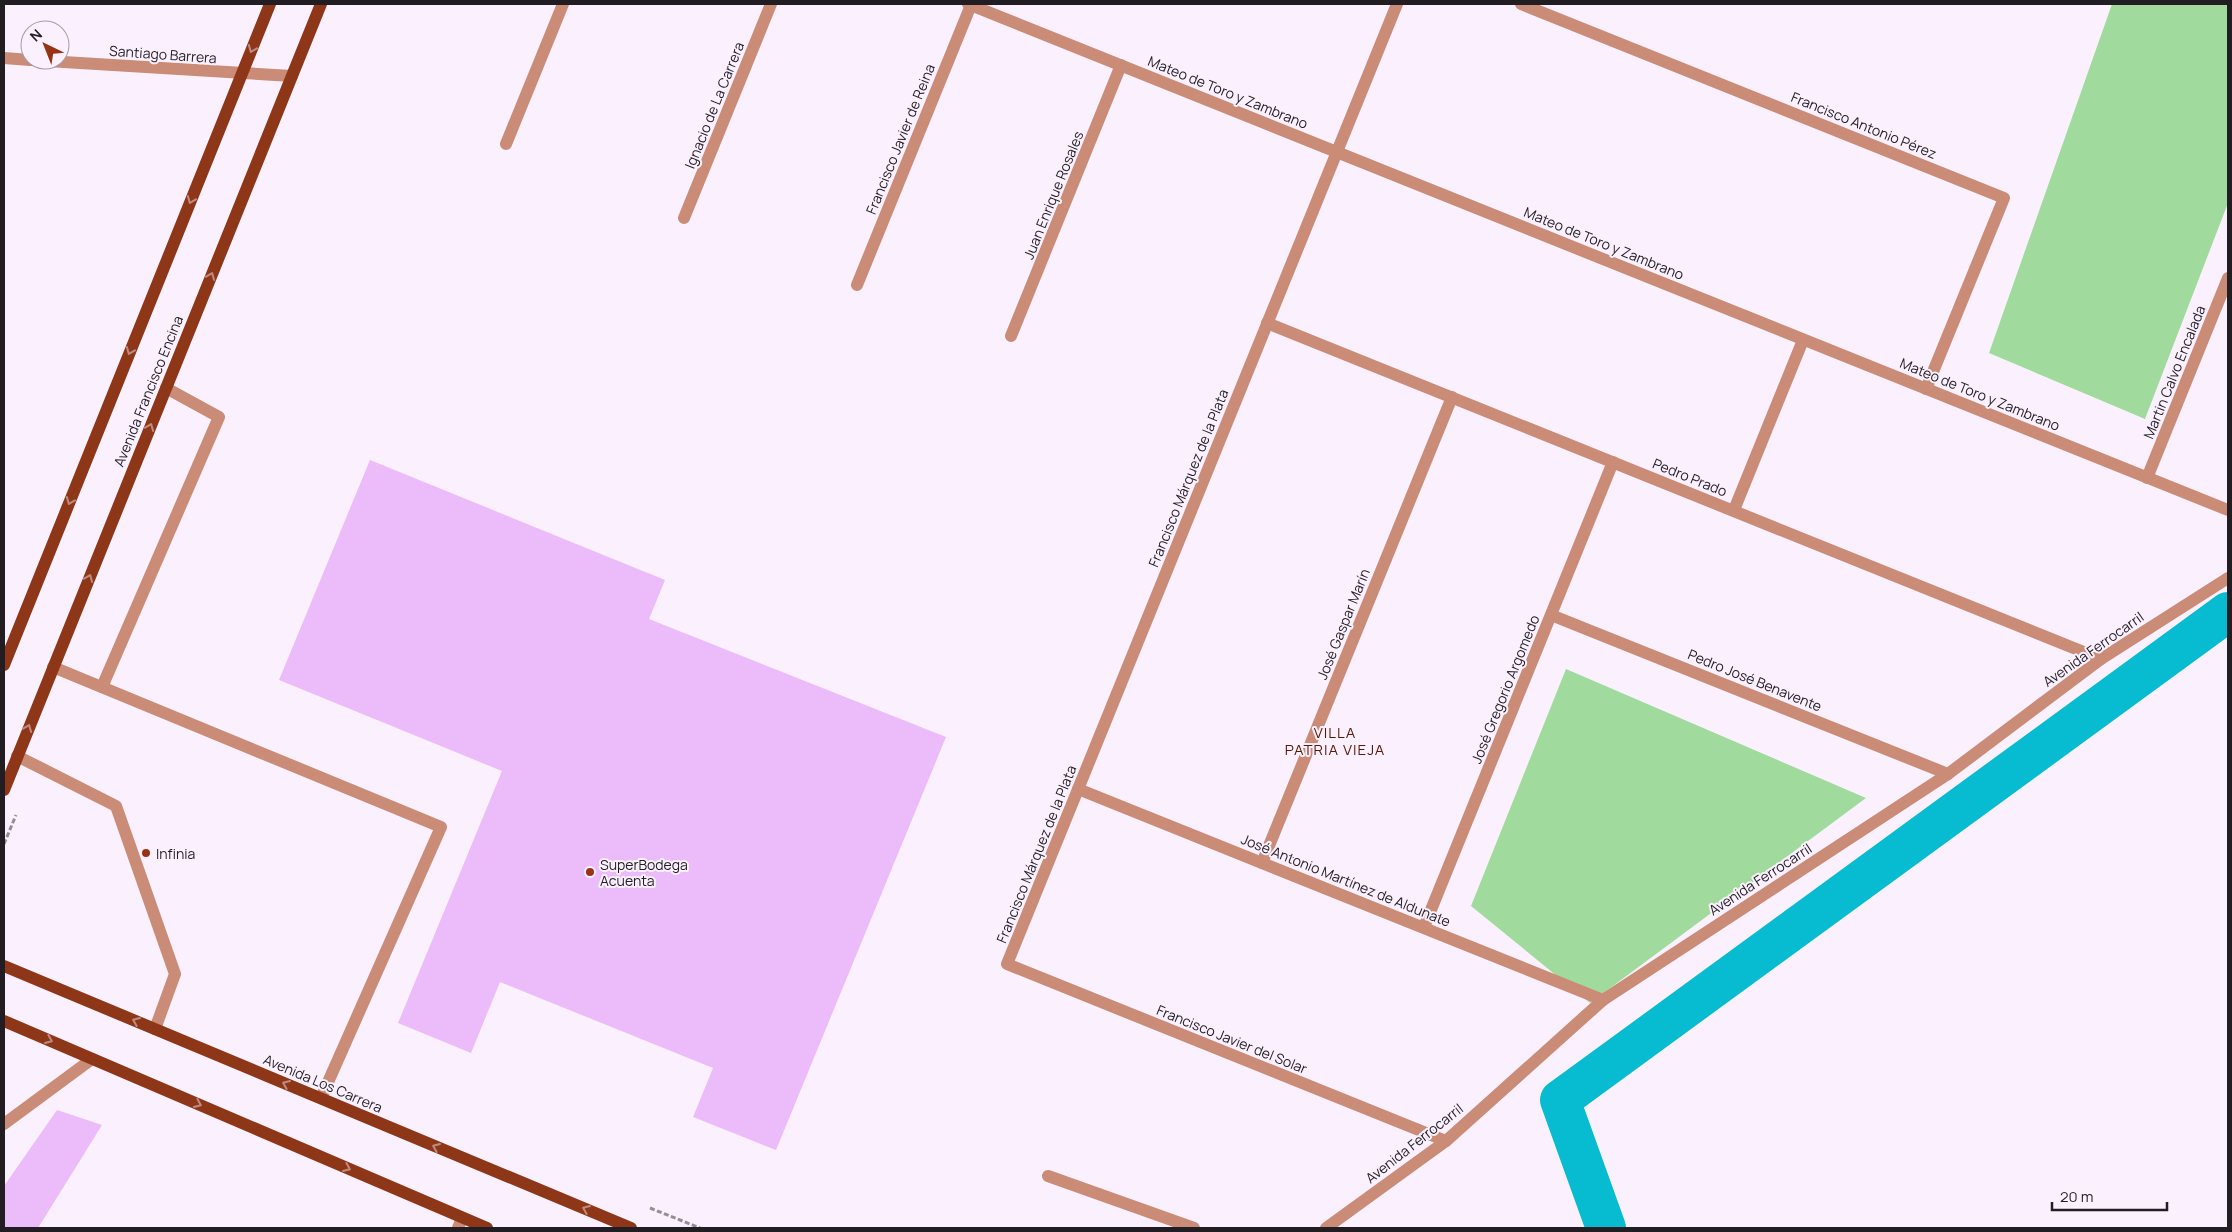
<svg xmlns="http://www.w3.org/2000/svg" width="2232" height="1232" font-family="Manrope,sans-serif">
<rect width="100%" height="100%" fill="#fbf1fe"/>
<!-- green -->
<g fill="#a0db9d">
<polygon points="2112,4 2228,4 2228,203 2145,419 1989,353"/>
<polygon points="1566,669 1866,798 1590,1003 1471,906"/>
</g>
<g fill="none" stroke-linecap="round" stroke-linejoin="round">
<!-- canal -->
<polyline stroke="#07bbd1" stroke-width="40" points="1606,1228 1560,1100 2228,612"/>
</g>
<!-- building -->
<g fill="#ebbbfa">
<polygon points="370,460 665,580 649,619 946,737 776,1150 693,1117 713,1068 500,982 471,1053 398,1023 502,771 279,680"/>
<polygon points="57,1110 102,1125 38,1228 4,1228 4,1186"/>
</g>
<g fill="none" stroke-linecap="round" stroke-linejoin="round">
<!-- path -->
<g stroke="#948d97" stroke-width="3" stroke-dasharray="5 2.5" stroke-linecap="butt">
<polyline points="4,844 16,815"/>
<polyline points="650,1208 700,1228"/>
</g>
<!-- service -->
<g stroke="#cb8c77" stroke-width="12">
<polyline points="53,667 441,827 321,1098"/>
<polyline points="102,687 219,417 166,388"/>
<polyline points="17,756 116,806 175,974 155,1029"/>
<polyline points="4,1124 92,1059"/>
<polyline points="458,1228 462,1218"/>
</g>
<!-- minor -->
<g stroke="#cb8c77" stroke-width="12">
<polyline points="1397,4 1007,964 1446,1141"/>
<polyline points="1521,4 2004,198 1926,389"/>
<polyline points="4,58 30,60"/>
<polyline points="31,60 292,76"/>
<polyline points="506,144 563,4"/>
<polyline points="684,218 771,4"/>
<polyline points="857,285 971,5"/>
<polyline points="1267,323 2101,659"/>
<polyline points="1011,336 1121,65"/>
<polyline points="2147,478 2228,278"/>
<polyline points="1734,510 1803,340"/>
<polyline points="1551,615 1948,774"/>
<polyline points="1078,789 1603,1000"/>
<polyline points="1262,863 1452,397"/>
<polyline points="1424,927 1613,462"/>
<polyline points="1048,1176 1194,1228"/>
</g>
<!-- tertiary -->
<g stroke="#cb8c77" stroke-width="12">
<polyline points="968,4 2228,510"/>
<polyline points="1326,1228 1446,1141 1603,1000 1948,774 2101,659 2228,578"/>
</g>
<!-- primary -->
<g stroke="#8e3718" stroke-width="12">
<polyline points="4,665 270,4"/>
<polyline points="4,790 321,4"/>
<polyline points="4,966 631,1228"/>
<polyline points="4,1021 487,1228"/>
</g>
</g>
<!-- one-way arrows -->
<defs><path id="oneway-chevron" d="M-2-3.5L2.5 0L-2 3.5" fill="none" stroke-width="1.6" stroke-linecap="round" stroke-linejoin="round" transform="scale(1.25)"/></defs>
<g stroke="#bf8b80">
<use href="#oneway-chevron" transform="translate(252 49) rotate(112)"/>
<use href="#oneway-chevron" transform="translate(191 200) rotate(112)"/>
<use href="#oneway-chevron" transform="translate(211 276) rotate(-68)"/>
<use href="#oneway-chevron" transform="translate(130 351) rotate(112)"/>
<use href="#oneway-chevron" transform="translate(150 427) rotate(-68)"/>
<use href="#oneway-chevron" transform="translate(70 501) rotate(112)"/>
<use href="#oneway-chevron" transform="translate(89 578) rotate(-68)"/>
<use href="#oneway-chevron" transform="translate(28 728) rotate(-68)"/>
<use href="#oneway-chevron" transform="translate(136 1021) rotate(-157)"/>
<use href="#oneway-chevron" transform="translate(49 1040) rotate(23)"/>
<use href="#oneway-chevron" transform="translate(286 1084) rotate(-157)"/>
<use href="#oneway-chevron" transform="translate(198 1104) rotate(23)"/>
<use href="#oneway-chevron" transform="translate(436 1147) rotate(-157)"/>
<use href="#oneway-chevron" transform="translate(347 1168) rotate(23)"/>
<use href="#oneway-chevron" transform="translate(586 1209) rotate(-157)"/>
</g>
<!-- markers -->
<g fill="#993213" stroke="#fbf1fe" stroke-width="2">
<circle cx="146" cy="853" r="5"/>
<circle cx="590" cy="872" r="5"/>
</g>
<g text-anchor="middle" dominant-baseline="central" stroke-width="4" stroke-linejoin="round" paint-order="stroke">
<!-- street labels -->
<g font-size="14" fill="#211d22" stroke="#fbf1fe">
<text transform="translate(163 54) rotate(4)">Santiago Barrera</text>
<text transform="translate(1228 92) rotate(22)">Mateo de Toro y Zambrano</text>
<text transform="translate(714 105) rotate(-68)">Ignacio de La Carrera</text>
<text transform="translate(1864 125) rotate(22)">Francisco Antonio Pérez</text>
<text transform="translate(900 139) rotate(-68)">Francisco Javier de Reina</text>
<text transform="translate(1053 195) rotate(-68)">Juan Enrique Rosales</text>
<text transform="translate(1604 243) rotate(22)">Mateo de Toro y Zambrano</text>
<text transform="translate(2174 372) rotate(-68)">Martin Calvo Encalada</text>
<text transform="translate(148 391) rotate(-68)">Avenida Francisco Encina</text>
<text transform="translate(1980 394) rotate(22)">Mateo de Toro y Zambrano</text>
<text transform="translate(1690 477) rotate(22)">Pedro Prado</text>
<text transform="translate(1188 478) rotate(-68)">Francisco Márquez de la Plata</text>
<text transform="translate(1343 624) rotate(-68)">José Gaspar Marín</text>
<text transform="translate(2093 649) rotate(-35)">Avenida Ferrocarril</text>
<text transform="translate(1755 680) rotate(22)">Pedro José Benavente</text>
<text transform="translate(1505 689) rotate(-68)">José Gregorio Argomedo</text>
<text transform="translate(1036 854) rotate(-68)">Francisco Márquez de la Plata</text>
<text transform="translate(1760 879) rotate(-33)">Avenida Ferrocarril</text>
<text transform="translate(1346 880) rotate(22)">José Antonio Martínez de Aldunate</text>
<text transform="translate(1232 1039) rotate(22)">Francisco Javier del Solar</text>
<text transform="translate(323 1083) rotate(23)">Avenida Los Carrera</text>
<text transform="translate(1414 1143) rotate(-38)">Avenida Ferrocarril</text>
</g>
<!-- poi labels -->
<g font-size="14" fill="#211d22" stroke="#fbf1fe" text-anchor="start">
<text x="156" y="853">Infinia</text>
<text x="600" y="864">SuperBodega<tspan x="600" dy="16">Acuenta</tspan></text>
</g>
<!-- neighbourhood labels -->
<g font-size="15" letter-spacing="1" fill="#5a1906" stroke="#fbf1fe">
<text x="1335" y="732">VILLA<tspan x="1335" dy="17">PATRIA VIEJA</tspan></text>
</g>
</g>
<!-- border -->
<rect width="2232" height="1232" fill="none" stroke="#211d22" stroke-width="10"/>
<!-- north arrow -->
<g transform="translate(45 45) rotate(317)"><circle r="24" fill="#fbf1fe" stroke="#a49ca6"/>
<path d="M0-4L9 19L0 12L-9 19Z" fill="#993213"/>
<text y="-8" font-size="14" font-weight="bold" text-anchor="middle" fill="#211d22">N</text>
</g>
<!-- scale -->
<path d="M2052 1202v8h115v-8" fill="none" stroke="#211d22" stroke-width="2.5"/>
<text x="2060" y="1202" font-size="15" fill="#211d22" stroke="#fbf1fe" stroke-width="4" paint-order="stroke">20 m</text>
</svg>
